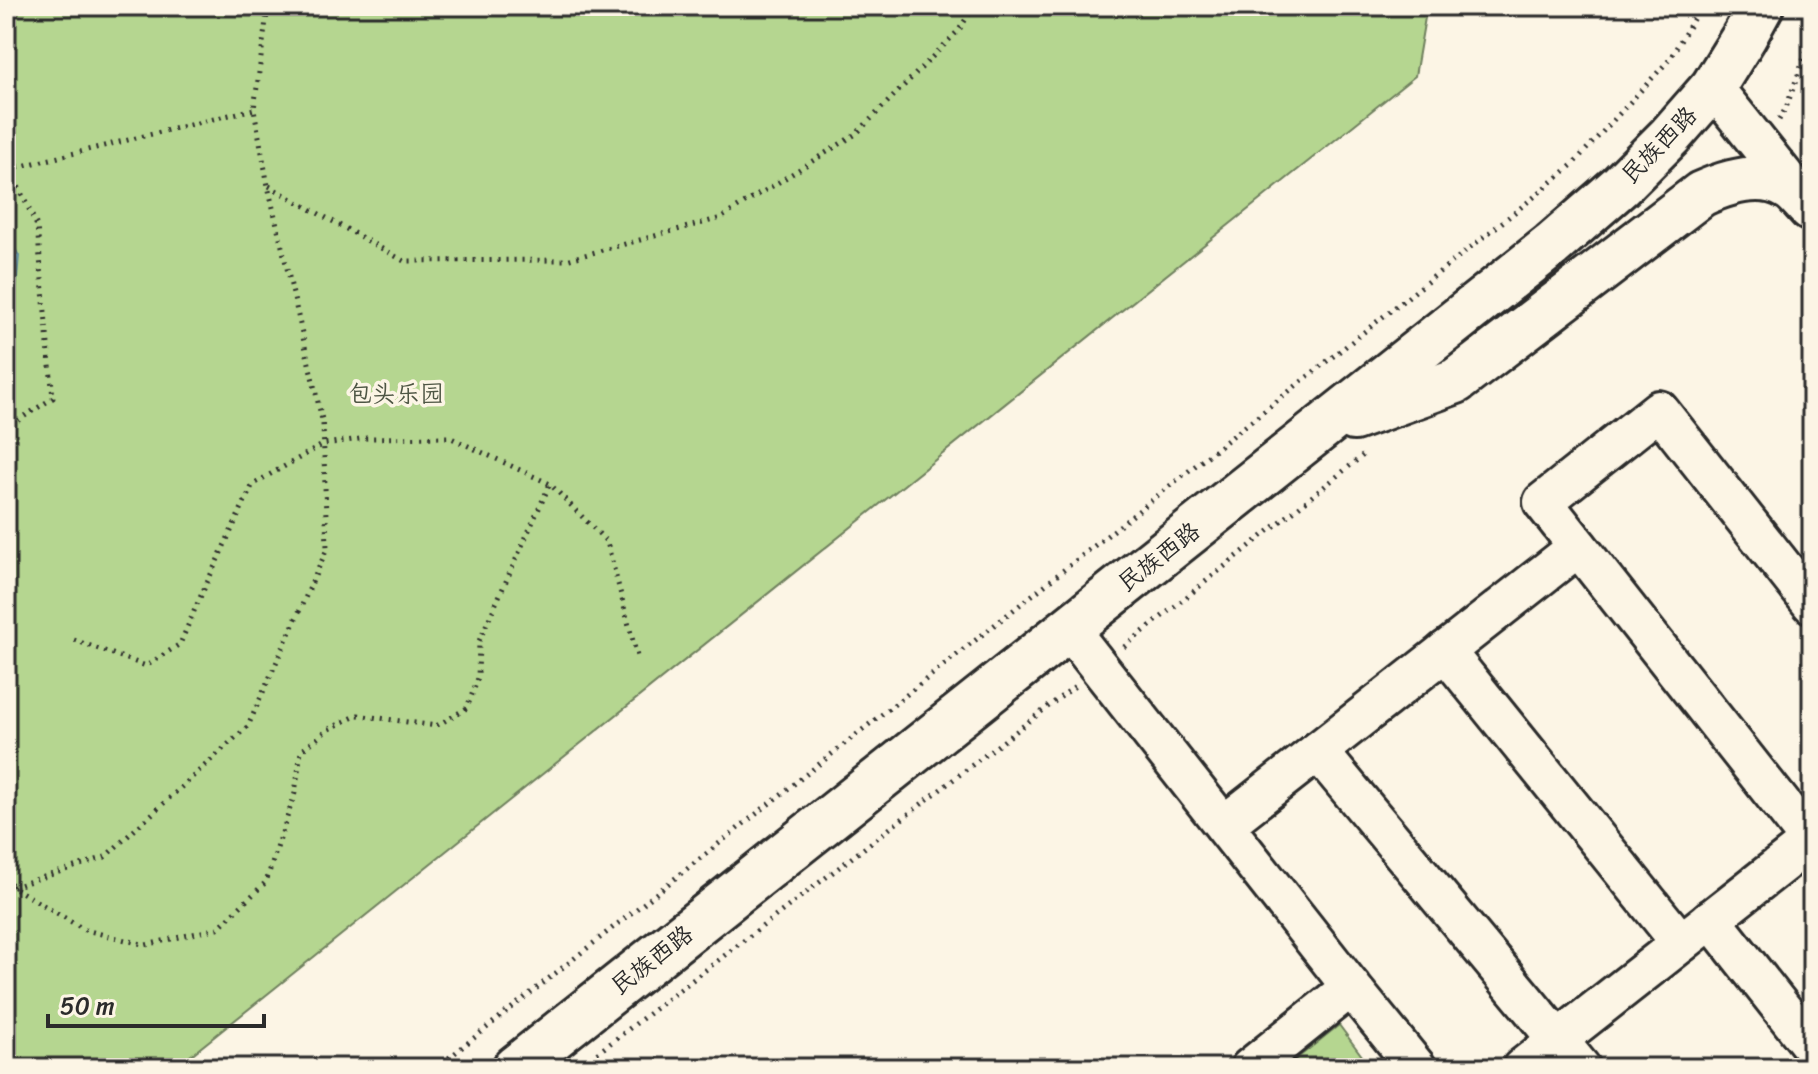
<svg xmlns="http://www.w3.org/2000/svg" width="1818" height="1074" font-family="Sriracha,'LXGW WenKai TC',sans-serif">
<rect width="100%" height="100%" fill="#fcf5e5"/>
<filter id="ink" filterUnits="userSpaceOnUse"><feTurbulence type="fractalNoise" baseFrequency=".0125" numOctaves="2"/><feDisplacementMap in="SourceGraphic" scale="16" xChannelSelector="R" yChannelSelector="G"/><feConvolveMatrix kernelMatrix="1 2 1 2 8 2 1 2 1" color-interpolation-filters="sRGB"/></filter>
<g filter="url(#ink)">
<!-- green -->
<g fill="#b5d690" stroke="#70805e" stroke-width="2">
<polygon points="6,6 1427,6 1415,76 175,1068 6,1068"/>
<polygon points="1339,1025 1371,1068 1285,1068"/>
</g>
<!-- water -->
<polygon fill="#8ed7ef" stroke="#6692a1" stroke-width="2" points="6,233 19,256 8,374 6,374"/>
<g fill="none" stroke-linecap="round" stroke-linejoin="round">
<defs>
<g id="minor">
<polyline points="1713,87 1801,197"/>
<polyline points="1812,604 1659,410 1543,502 1812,843"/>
<polyline points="1069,629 1351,987 1417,1068"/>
<polyline points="1445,651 1681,943"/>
<polyline points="1318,751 1581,1068"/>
<polyline points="1224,825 1578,547"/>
<polyline points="1711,919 1812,1047"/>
<polyline points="1250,1068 1351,987"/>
<polyline points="1522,1068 1812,840"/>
</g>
<g id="major">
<path d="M 1354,418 L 1456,381 L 1701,194 C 1727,182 1761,171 1788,187 C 1796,191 1804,202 1811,209"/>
<polyline points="515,1068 1552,245 1620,186 1670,136 1713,87 1744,37 1761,6"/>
</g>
</defs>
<!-- minor casing -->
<use href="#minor" stroke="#2b2b2b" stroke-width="44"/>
<!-- major casing -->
<use href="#major" stroke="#2b2b2b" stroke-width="50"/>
<!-- path -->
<g stroke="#2b2b2b" stroke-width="5" stroke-dasharray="2 6" stroke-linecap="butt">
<polyline points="6,18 20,6"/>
<polyline points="1779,120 1786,108 1812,36"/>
<polyline points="6,167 10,169 37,226 53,398 6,428"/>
<polyline points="10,169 254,109"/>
<polyline points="269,186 404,261 566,260 721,218 856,134 959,30 974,6"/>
<polyline points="74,640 146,666 180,644 198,602 253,484 324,444 367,438 449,437 550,484 607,542 638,660"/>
<polyline points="1124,647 1366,453"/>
<polyline points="6,876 13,887 85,930 146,945 218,928 266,882 295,793 301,751 329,729 358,715 436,726 467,708 478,678 479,641 550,484"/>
<polyline points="6,892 13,887 105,857 248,726 327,549 323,424 268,186 254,109 268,6"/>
<polyline points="436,1068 1534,197 1572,165 1669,60 1701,6"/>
<polyline points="578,1068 1075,686"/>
</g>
<!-- minor -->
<use href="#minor" stroke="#fcf5e5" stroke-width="38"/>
<!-- major -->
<use href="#major" stroke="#fcf5e5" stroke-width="44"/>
</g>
</g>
<g text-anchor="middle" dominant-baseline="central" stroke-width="7" stroke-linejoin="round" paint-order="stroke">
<!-- street labels -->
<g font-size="24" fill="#2b2b2b" stroke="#fcf5e5">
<text transform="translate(1659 145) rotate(-46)">民族西路</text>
<text transform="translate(1159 557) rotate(-38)">民族西路</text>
<text transform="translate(652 960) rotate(-38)">民族西路</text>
</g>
<!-- park labels -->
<g font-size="24" fill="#4e5644" stroke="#fcf5e5">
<text x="396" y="394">包头乐园</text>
</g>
</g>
<!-- margin -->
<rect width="1818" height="1074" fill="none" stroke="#fcf5e5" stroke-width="32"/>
<rect x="16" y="16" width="1786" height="1042" fill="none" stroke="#2b2b2b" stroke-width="3" filter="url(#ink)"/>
<!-- scale -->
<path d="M48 1014v12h216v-12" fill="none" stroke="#2b2b2b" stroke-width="4"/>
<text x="60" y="1014" font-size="24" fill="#2b2b2b" stroke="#fcf5e5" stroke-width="6" paint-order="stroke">50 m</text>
</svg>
